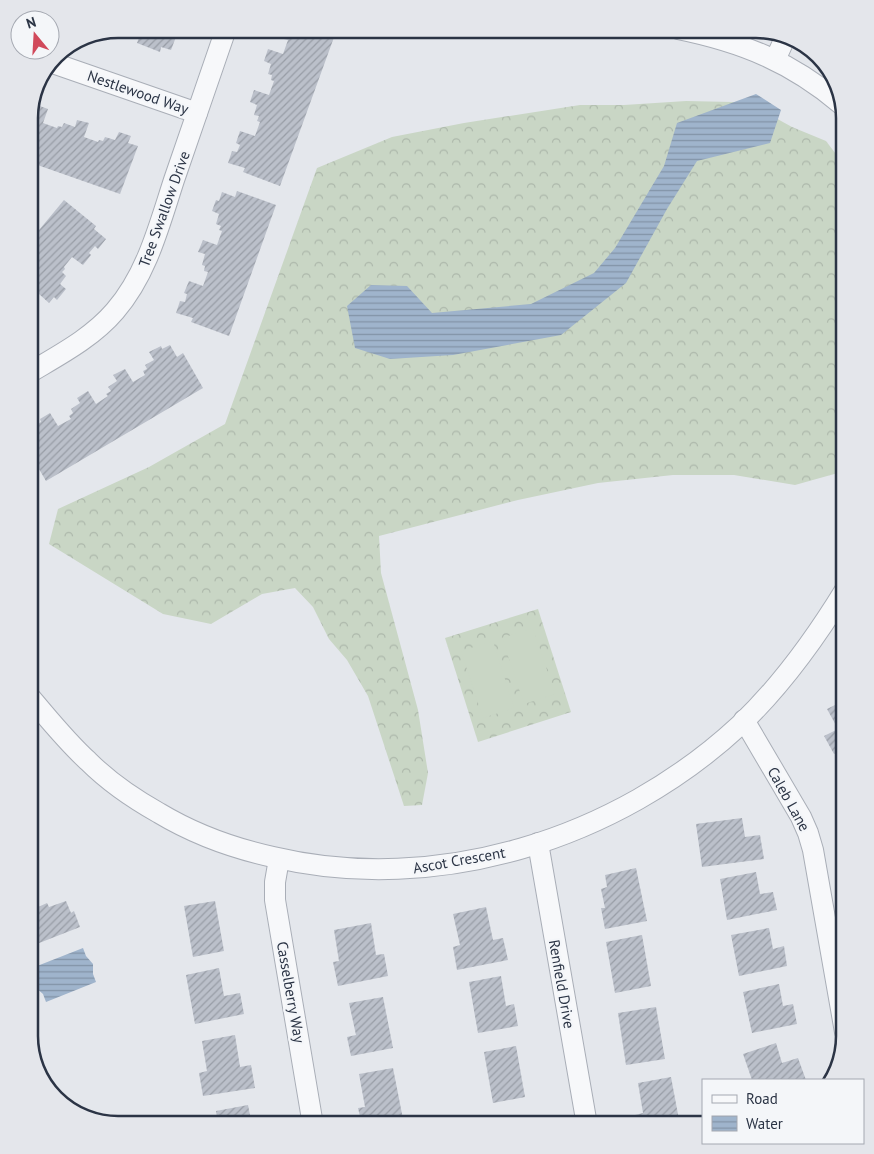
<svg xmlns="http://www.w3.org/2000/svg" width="874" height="1154" font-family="'PT Sans',sans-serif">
<defs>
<pattern id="forest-crowns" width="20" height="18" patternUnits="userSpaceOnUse" patternTransform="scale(1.25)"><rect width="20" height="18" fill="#c9d6c5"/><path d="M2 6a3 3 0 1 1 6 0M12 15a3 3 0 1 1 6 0" fill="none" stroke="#adb8ab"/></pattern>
<pattern id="water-rules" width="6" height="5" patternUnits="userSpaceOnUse" patternTransform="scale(1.25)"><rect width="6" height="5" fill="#9fb4cc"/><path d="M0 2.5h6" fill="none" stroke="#8293a7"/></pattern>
<pattern id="building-hatch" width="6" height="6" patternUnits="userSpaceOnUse" patternTransform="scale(1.25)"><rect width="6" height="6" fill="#bbc0ca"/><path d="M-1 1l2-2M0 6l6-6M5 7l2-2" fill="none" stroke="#989da6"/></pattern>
</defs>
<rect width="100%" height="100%" fill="#e4e7ec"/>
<!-- forest -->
<g fill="url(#forest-crowns)">
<polygon points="686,101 733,102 761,110 792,127 826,141 845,166 845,471 795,485 734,475 673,475 598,483 518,500 379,536 381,573 418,710 428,773 422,805 404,806 368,696 347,660 329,639 313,607 295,588 262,594 211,624 163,614 49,544 58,509 149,467 225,424 317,168 392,137 464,123 580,105 624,105"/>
<polygon points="538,609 571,712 478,742 445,638"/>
</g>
<!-- pitch -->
<g fill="#c9d6c5">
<polygon points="533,628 555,694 524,704 502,638"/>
<polygon points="493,641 514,708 483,718 461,651"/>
</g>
<!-- water -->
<g fill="url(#water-rules)">
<polygon points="756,94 781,110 770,143 697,161 667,209 626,283 561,335 453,355 390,359 355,348 347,306 371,285 407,286 432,313 531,304 594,273 615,248 664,166 677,123"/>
<polygon points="83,948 86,956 93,964 93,974 96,982 46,1002 43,994 35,987 36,976 32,968"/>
</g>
<!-- building -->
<g fill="url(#building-hatch)">
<polygon points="142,29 179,29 171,50 161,47 160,52 137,43"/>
<polygon points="283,29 337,29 280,186 243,172 245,168 228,163 232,151 237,152 240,145 236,143 240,131 255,136 260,122 257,121 259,116 254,115 257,105 250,102 254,90 269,95 274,81 271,80 272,75 268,74 271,64 264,61 268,49 283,54 288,40 284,39 286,34 282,32"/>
<polygon points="37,105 48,109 43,123 57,128 58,126 62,127 64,123 75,127 77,120 89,123 84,137 98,142 99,140 103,141 105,137 115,140 119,132 131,136 128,143 138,146 120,194 29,162 29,111 30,107 36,108"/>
<polygon points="237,191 276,205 229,336 191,322 193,318 176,313 180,301 185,302 187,294 184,293 189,281 203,286 208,272 204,271 205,266 202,265 205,254 198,252 203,240 217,245 222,231 219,230 221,226 216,224 219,214 212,211 216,200 219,201 222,192 235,197"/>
<polygon points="64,200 96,226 94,229 106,239 98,249 95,246 89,253 91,255 83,265 72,257 64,267 65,269 62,272 66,276 60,284 66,289 57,300 54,297 49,303 39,294 35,299 29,294 29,242"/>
<polygon points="170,345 177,357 183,353 203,388 46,481 29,452 29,425 32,423 34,426 41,422 40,419 50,413 58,426 71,419 69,416 73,413 71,409 80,403 77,398 88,391 96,404 108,396 106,394 111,391 108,387 117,381 113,375 125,369 133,382 145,375 143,371 147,369 145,365 154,360 149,352 161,346 162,349"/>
<polygon points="845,700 845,748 834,754 824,736 838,729 827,709"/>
<polygon points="742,818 745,837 760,835 764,859 702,867 696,824"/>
<polygon points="636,868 647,921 605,929 601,908 605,908 601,889 607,887 605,875"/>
<polygon points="756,872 760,894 773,892 777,910 727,920 720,879"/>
<polygon points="66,901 71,913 74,911 80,927 29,947 29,910 31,915 38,912 36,908 47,903 49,907"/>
<polygon points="215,901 224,951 193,957 184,906"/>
<polygon points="486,907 493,940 503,938 508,960 457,970 453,947 460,945 453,914"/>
<polygon points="371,923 376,955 384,954 388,976 338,986 333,962 339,961 334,930"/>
<polygon points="769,928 773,949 784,946 787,966 739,976 731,935"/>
<polygon points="642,935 651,986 615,993 606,942"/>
<polygon points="219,968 224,996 240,993 244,1014 195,1024 186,975"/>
<polygon points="501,976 506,1006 514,1004 518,1026 478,1033 469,982"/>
<polygon points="779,984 783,1006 793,1004 797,1024 752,1033 743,992"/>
<polygon points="383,997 393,1048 351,1056 347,1037 356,1035 349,1003"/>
<polygon points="656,1007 665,1059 626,1065 618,1013"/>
<polygon points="235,1035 240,1067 251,1065 255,1088 203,1096 199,1073 207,1071 202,1041"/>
<polygon points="776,1043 782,1063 798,1058 806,1080 752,1080 743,1054"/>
<polygon points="516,1046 525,1097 493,1103 484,1052"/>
<polygon points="393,1068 403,1119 372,1125 362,1125 358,1108 365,1107 359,1074"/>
<polygon points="671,1077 680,1125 637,1125 635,1115 643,1113 638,1083"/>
<polygon points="248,1105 252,1125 218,1125 216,1111"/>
<polygon points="524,1119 525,1125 492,1125 492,1124"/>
</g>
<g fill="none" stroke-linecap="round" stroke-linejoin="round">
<defs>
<g id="minor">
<path d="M 678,29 C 742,42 791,62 841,104"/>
<polyline points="775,60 786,36"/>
<polyline points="50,62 197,113"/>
<path d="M 29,373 C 59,355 92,338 115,311 C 147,274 159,226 174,180 C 191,130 209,79 226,29"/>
<path d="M 29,696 C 48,718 66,741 88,761 C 109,782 134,799 159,813 C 194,834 232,848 273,857 C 437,896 617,839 740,725 C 781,686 815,639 845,590"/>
<polyline points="744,720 801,817 808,833 813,850 845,1032"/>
<polyline points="538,843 587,1125"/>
<polyline points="279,859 275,882 275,900 313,1125"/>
</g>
</defs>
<!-- minor casing -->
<use href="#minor" stroke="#a9aeb7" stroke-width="22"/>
<!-- minor -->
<use href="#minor" stroke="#f7f8fa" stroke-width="20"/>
</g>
<g text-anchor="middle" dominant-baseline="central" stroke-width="4.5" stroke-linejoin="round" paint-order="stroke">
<!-- street labels -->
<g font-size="15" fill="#2b3445" stroke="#f4f6f9">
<text transform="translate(138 92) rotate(19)">Nestlewood Way</text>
<text transform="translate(164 209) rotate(-70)">Tree Swallow Drive</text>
<text transform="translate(789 799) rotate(61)">Caleb Lane</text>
<text transform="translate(459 860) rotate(-10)">Ascot Crescent</text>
<text transform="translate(562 984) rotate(80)">Renfield Drive</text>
<text transform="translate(291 992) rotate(80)">Casselberry Way</text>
</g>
</g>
<!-- crop -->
<path d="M0 0H874V1154H0ZM118 38H756A80 80 0 0 1 836 118V1036A80 80 0 0 1 756 1116H118A80 80 0 0 1 38 1036V118A80 80 0 0 1 118 38Z" fill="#e4e6eb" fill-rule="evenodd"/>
<path fill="none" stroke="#2b3445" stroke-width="2.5" d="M118 38H756A80 80 0 0 1 836 118V1036A80 80 0 0 1 756 1116H118A80 80 0 0 1 38 1036V118A80 80 0 0 1 118 38Z"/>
<!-- legend -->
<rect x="702" y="1079" width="162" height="65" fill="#f4f6f9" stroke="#a4a8b1"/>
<rect x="712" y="1095" width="25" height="8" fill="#f7f8fa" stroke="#a4a8b1"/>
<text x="746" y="1104" font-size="15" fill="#2b3445">Road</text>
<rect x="712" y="1116" width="25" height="15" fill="url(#water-rules)" stroke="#a4a8b1"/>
<text x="746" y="1129" font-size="15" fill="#2b3445">Water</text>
<!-- north arrow -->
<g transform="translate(35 35) rotate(342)"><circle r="24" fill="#f4f6f9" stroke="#a4a8b1"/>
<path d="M0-4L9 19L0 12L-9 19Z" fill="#d1495b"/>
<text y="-8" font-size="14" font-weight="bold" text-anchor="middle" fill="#2b3445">N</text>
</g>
</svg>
